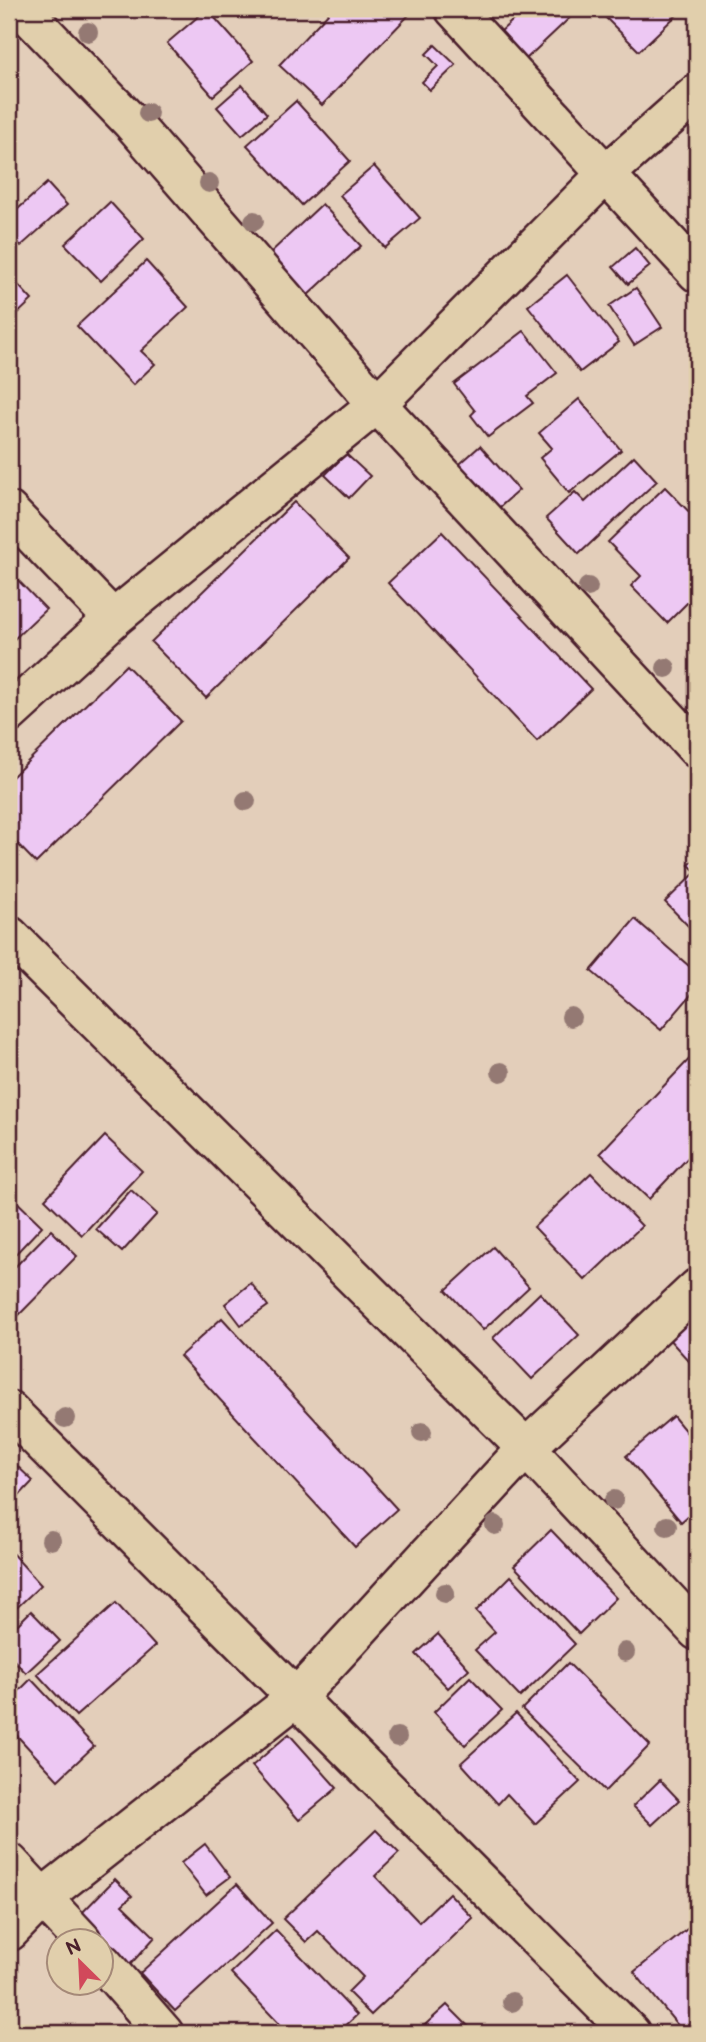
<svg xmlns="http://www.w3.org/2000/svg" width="706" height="2042" font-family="'Balsamiq Sans',sans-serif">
<rect width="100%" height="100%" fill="#e3ceba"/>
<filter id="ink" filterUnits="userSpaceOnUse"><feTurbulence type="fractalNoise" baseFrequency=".0143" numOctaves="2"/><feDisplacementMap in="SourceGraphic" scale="14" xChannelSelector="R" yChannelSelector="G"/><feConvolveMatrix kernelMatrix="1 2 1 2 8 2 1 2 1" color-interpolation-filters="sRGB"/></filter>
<g filter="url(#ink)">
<!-- building -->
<g fill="#edc8f3" stroke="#4a1f2b" stroke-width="2">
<polygon points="207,9 253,61 213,96 167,43"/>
<polygon points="332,9 401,9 408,16 322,105 279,65"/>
<polygon points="525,9 579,9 525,60 499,33"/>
<polygon points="597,9 683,9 639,51"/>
<polygon points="435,45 456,65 430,90 422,82 438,66 426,54"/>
<polygon points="242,85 267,114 242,135 217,107"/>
<polygon points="296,101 350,161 302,205 247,145"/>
<polygon points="374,166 420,218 385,248 340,195"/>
<polygon points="47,183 67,205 21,246 9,234 9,217"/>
<polygon points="110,202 144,239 101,281 65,244"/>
<polygon points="322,204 361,246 307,296 268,255"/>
<polygon points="635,248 650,266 628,284 613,267"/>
<polygon points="146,261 188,307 141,351 155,364 133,385 77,326"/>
<polygon points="9,275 32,300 9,322"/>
<polygon points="567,275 619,342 580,372 528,306"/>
<polygon points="636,288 662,327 634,345 609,306"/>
<polygon points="524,331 557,373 527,396 533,403 488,437 471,415 475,411 454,384"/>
<polygon points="579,399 621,450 569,493 540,458 552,448 539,433"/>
<polygon points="480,446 519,490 492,514 453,470"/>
<polygon points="346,454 370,476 349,498 325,475"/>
<polygon points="634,456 657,481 579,554 546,518 575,492 585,502"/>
<polygon points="665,487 697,520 697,593 667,623 631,586 641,576 608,542"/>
<polygon points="294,502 349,558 206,698 151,642"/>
<polygon points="442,532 591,689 537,741 388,583"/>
<polygon points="9,571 46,609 9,644"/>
<polygon points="126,665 181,721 36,863 9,835 9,780"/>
<polygon points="697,857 697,935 665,902 696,872 689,865"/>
<polygon points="635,919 697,973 697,988 661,1030 591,971"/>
<polygon points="697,1051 697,1148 649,1199 600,1153"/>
<polygon points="105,1136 142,1171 82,1235 45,1199"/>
<polygon points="591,1173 642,1226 585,1280 534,1227"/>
<polygon points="131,1190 157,1214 122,1252 96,1229"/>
<polygon points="9,1194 42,1226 9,1261"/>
<polygon points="51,1230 77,1256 9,1325 9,1273"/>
<polygon points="493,1247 529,1287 483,1330 446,1290"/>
<polygon points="251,1283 268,1306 241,1325 225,1304"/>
<polygon points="540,1293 579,1335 532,1379 493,1338"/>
<polygon points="222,1318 397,1509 355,1547 180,1356"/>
<polygon points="685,1320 697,1333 697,1370 667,1337"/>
<polygon points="673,1416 697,1445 697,1508 681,1522 626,1456"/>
<polygon points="15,1464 33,1481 15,1500 9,1494 9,1470"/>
<polygon points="551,1530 616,1598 579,1634 514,1566"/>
<polygon points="9,1550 41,1585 9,1615"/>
<polygon points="511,1576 575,1644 520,1697 475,1650 495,1632 476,1611"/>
<polygon points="116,1603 155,1646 76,1716 37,1674"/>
<polygon points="31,1611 60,1641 26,1673 9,1655 9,1633"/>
<polygon points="438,1634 469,1669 448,1688 416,1654"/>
<polygon points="568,1663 650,1745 605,1791 522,1709"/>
<polygon points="470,1677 502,1710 465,1745 434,1712"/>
<polygon points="31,1679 94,1746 58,1780 9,1727 9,1701"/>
<polygon points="516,1713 580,1782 535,1824 507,1794 498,1804 461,1763"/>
<polygon points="289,1734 337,1788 299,1820 252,1766"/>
<polygon points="660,1780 679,1800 652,1825 633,1806"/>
<polygon points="376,1830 399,1853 375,1876 419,1922 449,1893 473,1918 371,2015 348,1992 363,1977 318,1931 306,1942 283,1919"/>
<polygon points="205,1844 230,1877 206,1895 181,1863"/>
<polygon points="115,1879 132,1896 122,1905 155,1937 128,1967 77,1918"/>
<polygon points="237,1884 272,1923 175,2011 140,1973"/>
<polygon points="697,1921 697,2033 684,2033 634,1972"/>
<polygon points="276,1930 357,2015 338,2033 288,2033 231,1973"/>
<polygon points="447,2005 475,2033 416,2033"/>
</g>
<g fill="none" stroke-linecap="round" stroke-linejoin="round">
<defs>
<g id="street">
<polyline points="22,9 132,123 377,404 697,749"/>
<polyline points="454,9 697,273"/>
<polyline points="9,511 113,619"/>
<polyline points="9,714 113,619 377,404 607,173 697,93"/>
<polyline points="9,935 526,1448 697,1631"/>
<polyline points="9,1410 631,2033"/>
<polyline points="9,1862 82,1940"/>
<polyline points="9,1932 43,1897 297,1697 526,1448 697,1288"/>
<polyline points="102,1962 164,2033"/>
</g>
</defs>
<!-- street casing -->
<use href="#street" stroke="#4a1f2b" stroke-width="42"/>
<!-- street -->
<use href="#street" stroke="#e1cfac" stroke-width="37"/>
</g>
<!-- trees -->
<g fill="#947973">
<circle cx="88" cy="32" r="10"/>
<circle cx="148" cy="113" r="10"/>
<circle cx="209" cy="183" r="10"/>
<circle cx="254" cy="221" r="10"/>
<circle cx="588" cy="587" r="10"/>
<circle cx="666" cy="668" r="10"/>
<circle cx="246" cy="801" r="10"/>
<circle cx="571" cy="1017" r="10"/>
<circle cx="501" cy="1072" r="10"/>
<circle cx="65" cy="1418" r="10"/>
<circle cx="422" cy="1432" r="10"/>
<circle cx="614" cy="1500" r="10"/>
<circle cx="495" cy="1525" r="10"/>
<circle cx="667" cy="1526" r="10"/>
<circle cx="51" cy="1540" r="10"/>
<circle cx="445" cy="1593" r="10"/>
<circle cx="625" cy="1652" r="10"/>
<circle cx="397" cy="1737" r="10"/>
<circle cx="512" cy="2002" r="10"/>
</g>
</g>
<!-- margin -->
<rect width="706" height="2042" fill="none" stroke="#e1cfac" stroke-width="35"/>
<rect x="18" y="18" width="671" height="2007" fill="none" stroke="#4a1f2b" stroke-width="2.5" filter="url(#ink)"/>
<!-- north arrow -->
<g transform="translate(80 1962) rotate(336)"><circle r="33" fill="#e1cfac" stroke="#a58978" stroke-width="2"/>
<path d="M0-5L12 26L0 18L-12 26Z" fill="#d1495b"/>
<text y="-10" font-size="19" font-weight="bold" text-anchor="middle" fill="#4a1f2b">N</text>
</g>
</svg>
